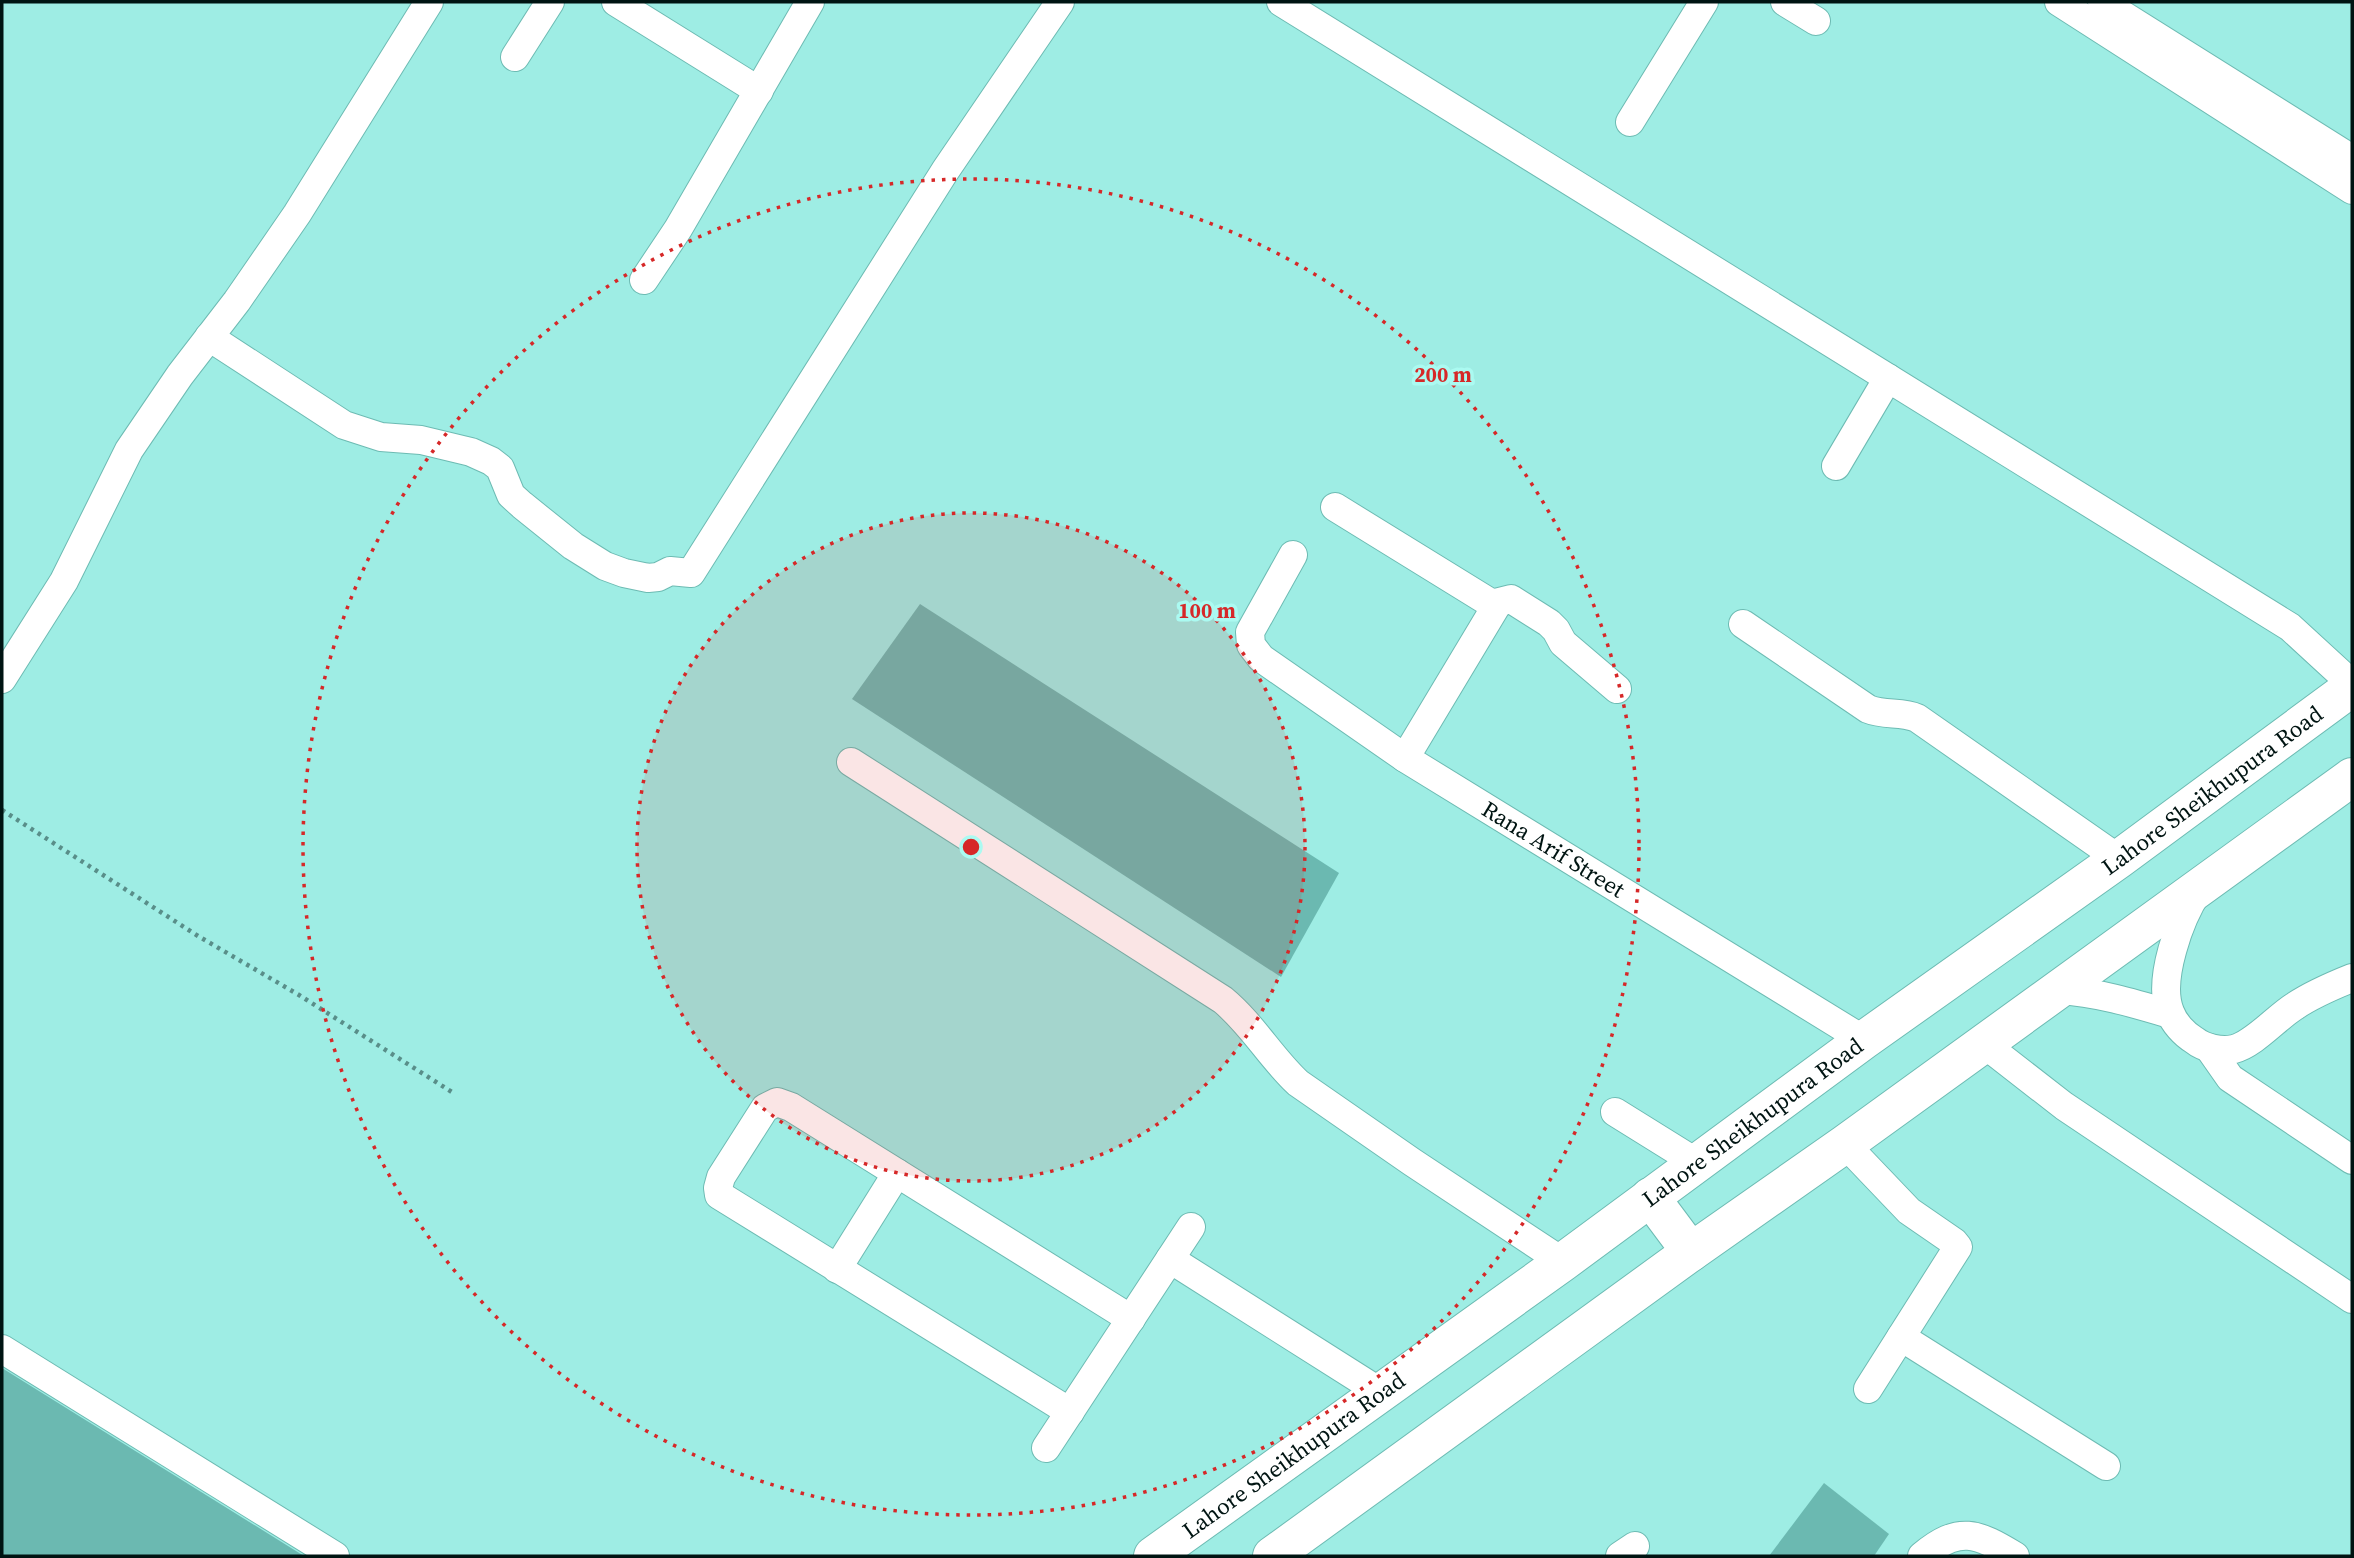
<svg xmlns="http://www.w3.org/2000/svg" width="2354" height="1558" font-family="'Source Serif 4',serif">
<rect width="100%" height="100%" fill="#9eede4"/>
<!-- building -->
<g fill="#6bb9b1">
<polygon points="920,604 1339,873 1281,977 852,699"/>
<polygon points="2,1368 304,1556 2,1556"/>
<polygon points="1824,1483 1889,1534 1874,1556 1769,1556"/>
</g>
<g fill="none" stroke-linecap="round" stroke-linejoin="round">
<defs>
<g id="minor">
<polyline points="616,2 759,91"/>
<polyline points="1281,2 2290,627 2352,684"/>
<polyline points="1785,2 1816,21"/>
<polyline points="2059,2 2352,190"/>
<polyline points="2102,2 2352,159"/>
<polyline points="515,57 550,2"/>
<polyline points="1630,122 1704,2"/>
<polyline points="644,280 678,229 810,2"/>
<polyline points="209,337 344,425 381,437 421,440 471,452 491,461 500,468 511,495 522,505 573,546 605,566 624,573 648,578 658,577 670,571 691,573 945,171 1060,2"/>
<polyline points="1836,466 1888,378"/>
<polyline points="1335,507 1489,602 1495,603 1511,599 1549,623 1556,630 1563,643 1617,689"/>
<path id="s1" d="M 1293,555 L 1250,632 L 1251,645 L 1261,658 L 1405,758 L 1864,1040"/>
<path d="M 1743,624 L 1868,709 C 1885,716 1901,711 1917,718 L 2119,859"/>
<polyline points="2,679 64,581 129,450 180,375 237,301 297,214 429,2"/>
<polyline points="1405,758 1498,603"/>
<path d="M 851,762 L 1223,1000 C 1252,1024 1271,1058 1298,1083 L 1412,1162 L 1563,1262"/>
<path d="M 2198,891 C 2180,918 2157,980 2170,1012 C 2174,1023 2184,1034 2194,1040 C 2204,1048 2221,1052 2234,1049 C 2254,1044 2277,1017 2295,1006 C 2313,994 2332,986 2352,978"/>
<path d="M 2058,990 C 2096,992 2133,1003 2170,1014"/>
<polyline points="1983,1043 2064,1106 2352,1299"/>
<polyline points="2209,1048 2230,1078 2352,1160"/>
<polyline points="1615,1112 1697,1163"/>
<polyline points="1845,1144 1909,1211 1954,1242 1958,1247 1868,1389"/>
<polyline points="1170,1259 1380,1392"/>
<polyline points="837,1269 897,1173"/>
<polyline points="1901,1337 2106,1466"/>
<polyline points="2,1349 335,1556"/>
<polyline points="1070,1412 719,1195 718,1188 721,1177 765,1108 777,1102 791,1107 1131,1319"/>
<polyline points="1046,1448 1191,1227"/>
<polyline points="1620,1556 1635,1546"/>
<path d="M 1922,1556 C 1959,1525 1977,1533 2015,1556"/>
</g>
<g id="highway">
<polyline points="1650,1197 1691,1252"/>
<path id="s2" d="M 1153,1556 L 1563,1262 L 1864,1040 L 2119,859 L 2352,687"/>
<polyline points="1272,1556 1691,1252 1845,1144 2352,777"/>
</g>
</defs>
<!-- minor casing -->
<use href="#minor" stroke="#6dbbb3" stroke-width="30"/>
<!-- highway casing -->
<use href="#highway" stroke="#6dbbb3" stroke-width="40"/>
<!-- path -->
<polyline stroke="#598e89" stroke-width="4.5" stroke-dasharray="3.5 5" stroke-linecap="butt" points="2,810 198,936 299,995 455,1094"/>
<!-- minor -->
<use href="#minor" stroke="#fff" stroke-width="28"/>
<!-- highway -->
<use href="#highway" stroke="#fff" stroke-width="38"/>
</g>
<!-- distance rings -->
<circle cx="971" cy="847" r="334" fill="#d62828" fill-opacity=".12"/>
<g fill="none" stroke="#d62828" stroke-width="3.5" stroke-dasharray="3.5 7">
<circle cx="971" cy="847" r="334"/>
<circle cx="971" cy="847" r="668"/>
</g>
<g text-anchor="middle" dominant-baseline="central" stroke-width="7" stroke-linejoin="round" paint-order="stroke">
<!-- street labels -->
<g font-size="23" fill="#001412" stroke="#abfaf1">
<text stroke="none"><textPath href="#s2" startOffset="1307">Lahore Sheikhupura Road</textPath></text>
<text stroke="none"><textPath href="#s1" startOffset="467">Rana Arif Street</textPath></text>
<text stroke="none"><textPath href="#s2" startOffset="740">Lahore Sheikhupura Road</textPath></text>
<text stroke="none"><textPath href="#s2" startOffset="173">Lahore Sheikhupura Road</textPath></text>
</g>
</g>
<circle cx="971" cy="847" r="10" fill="#d62828" stroke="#abfaf1" stroke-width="3.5"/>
<g font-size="21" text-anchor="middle" font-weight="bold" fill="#d62828" stroke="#abfaf1" stroke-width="7" stroke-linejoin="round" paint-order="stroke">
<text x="1443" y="382">200 m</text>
<text x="1207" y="618">100 m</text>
</g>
<!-- border -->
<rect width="2354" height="1558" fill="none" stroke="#001412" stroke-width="7"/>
</svg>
